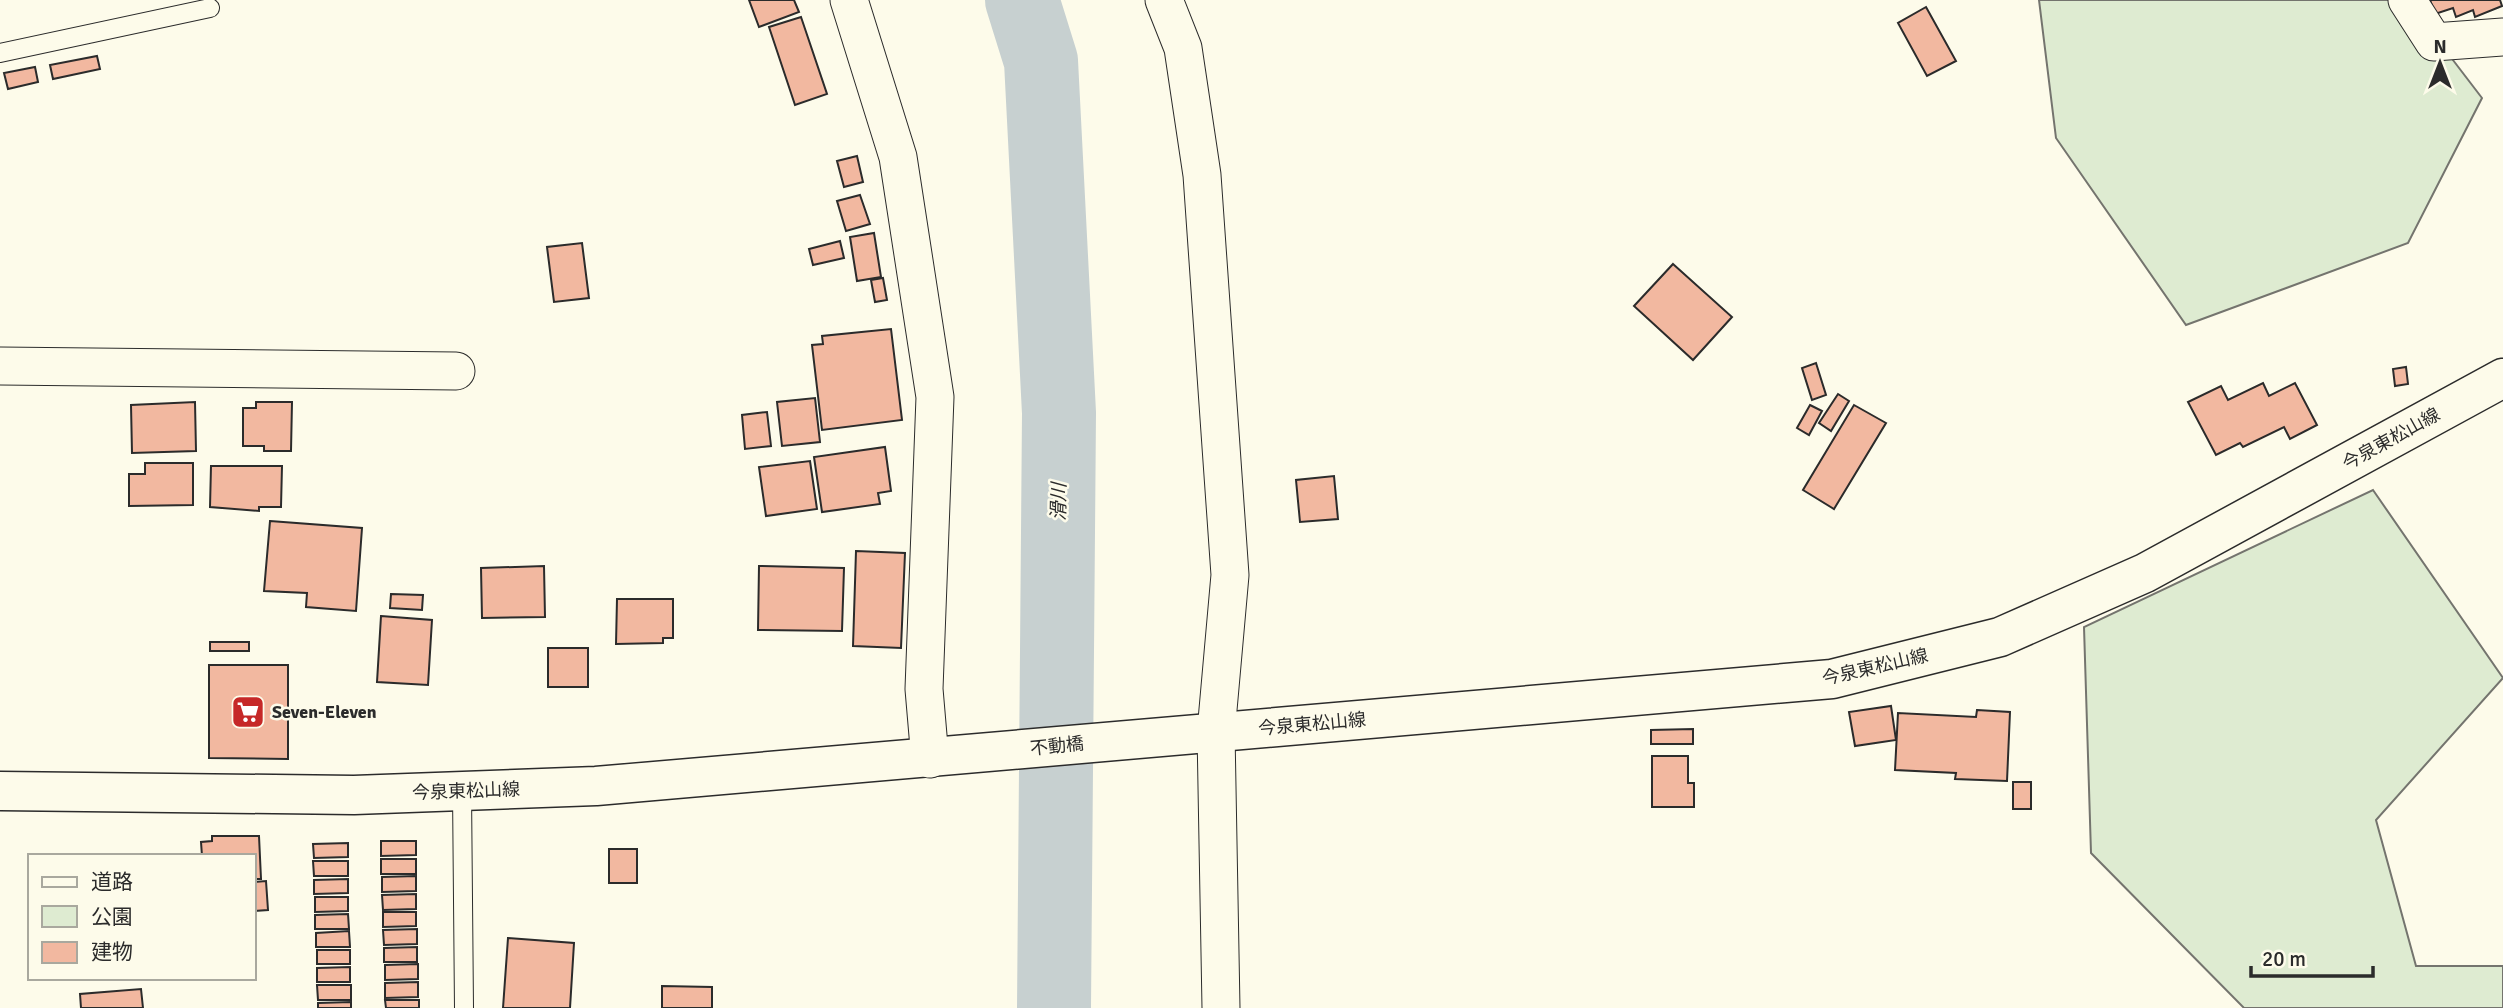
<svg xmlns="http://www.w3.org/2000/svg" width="2503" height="1008" font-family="Signika,'Noto Sans JP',sans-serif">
<rect width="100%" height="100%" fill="#fdfbea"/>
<!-- green -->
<g fill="#deebd1" stroke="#74746e" stroke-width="2">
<polygon points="2039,0 2407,0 2482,98 2408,243 2186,325 2056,138"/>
<polygon points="2373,490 2503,678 2376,820 2416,966 2503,966 2503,1008 2244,1008 2091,853 2084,627"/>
</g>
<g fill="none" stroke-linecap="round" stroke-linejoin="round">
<!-- river -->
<polyline stroke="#c7d0d0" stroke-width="74" points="1022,0 1041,61 1059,413 1054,1008"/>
</g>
<!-- building -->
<g fill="#f2b8a0" stroke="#2b2b2b" stroke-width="2">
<polygon points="749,0 794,0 799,12 759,27"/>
<polygon points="2430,0 2500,0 2502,6 2475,17 2473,10 2456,17 2453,8 2435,14"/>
<polygon points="1926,7 1956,61 1927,76 1898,23"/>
<polygon points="801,17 827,94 795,105 769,27"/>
<polygon points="97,56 100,69 53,79 50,65"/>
<polygon points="35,67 38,82 8,89 4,73"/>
<polygon points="857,156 863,182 844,187 837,161"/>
<polygon points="860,195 870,224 846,231 837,201"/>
<polygon points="874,233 881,277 857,281 850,237"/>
<polygon points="840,241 844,258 813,265 809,249"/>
<polygon points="582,243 589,298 554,302 547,247"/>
<polygon points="1673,264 1732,317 1693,360 1634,306"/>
<polygon points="883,278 887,300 875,302 871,280"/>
<polygon points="891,329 902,420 822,430 812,345 823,344 822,336"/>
<polygon points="1816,363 1826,395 1812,400 1802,368"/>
<polygon points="2406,367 2408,384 2395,386 2393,369"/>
<polygon points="2263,383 2269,396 2295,383 2317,425 2290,439 2284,427 2243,447 2240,443 2216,455 2188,402 2221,386 2228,400"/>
<polygon points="1838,394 1849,401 1831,431 1819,423"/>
<polygon points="815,398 820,442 782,446 777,402"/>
<polygon points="195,402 196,451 132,453 131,405"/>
<polygon points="256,402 292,402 291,451 264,451 264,446 243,446 243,408 256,408"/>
<polygon points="1810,405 1822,411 1809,435 1797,428"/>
<polygon points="1854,405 1886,423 1834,509 1803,490"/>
<polygon points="767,412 771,446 745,449 742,415"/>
<polygon points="885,447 891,491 878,493 880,504 822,512 814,457"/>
<polygon points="810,461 817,509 766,516 759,467"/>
<polygon points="145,463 193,463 193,505 129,506 129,474 145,474"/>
<polygon points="211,466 282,466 281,507 259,507 259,511 210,507"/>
<polygon points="1334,476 1338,519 1300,522 1296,480"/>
<polygon points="270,521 362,528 356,611 306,607 307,593 264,591"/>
<polygon points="856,551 905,553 901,648 853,646"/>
<polygon points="544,566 545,617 482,618 481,568"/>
<polygon points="759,566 844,568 842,631 758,630"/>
<polygon points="391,594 423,595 422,610 390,608"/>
<polygon points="617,599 673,599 673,638 663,638 663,643 616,644"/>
<polygon points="381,616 432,620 428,685 377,682"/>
<rect x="210" y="642" width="39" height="9"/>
<rect x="548" y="648" width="40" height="39"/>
<polygon points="209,665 288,665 288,759 209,758"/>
<polygon points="1891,706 1896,740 1855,746 1849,712"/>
<polygon points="1977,710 2010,712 2007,781 1955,779 1956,773 1895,770 1898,713 1976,717"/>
<polygon points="1693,729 1693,744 1651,744 1651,730"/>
<polygon points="1652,756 1688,756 1688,783 1694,783 1694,807 1652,807"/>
<rect x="2013" y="782" width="18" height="27"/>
<polygon points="212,836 259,836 261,879 254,879 254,856 202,856 201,842 212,841"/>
<polygon points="381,841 416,841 416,855 381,856"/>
<polygon points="348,843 348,857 314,858 313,844"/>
<rect x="609" y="849" width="28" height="34"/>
<rect x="381" y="859" width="35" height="15"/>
<polygon points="313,861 348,861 348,876 314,876"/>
<polygon points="416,876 416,891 382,892 382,877"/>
<polygon points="348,879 348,893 314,894 314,880"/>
<polygon points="266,881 268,910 254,911 254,882"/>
<polygon points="416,894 416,909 383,910 382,895"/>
<polygon points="315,897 348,897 348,911 315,912"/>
<polygon points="383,912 416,912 416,926 383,927"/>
<polygon points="348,914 349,929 315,929 315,915"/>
<polygon points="417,929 417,944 384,945 383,930"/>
<polygon points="349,931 350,947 316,947 316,933"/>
<polygon points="508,938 574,943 570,1008 503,1008"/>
<polygon points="417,947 417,962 384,962 384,948"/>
<rect x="317" y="950" width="33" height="14"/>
<polygon points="418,964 418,979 385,980 385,965"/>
<polygon points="350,967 350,982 317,982 317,968"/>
<polygon points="418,982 418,997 385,998 385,983"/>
<polygon points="317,985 351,985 351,1000 318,1000"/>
<polygon points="662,986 712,987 712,1008 662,1008"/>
<polygon points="141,989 143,1008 81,1008 80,994"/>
<polygon points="385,1000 419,1000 419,1008 386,1008"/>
<polygon points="351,1002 351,1008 318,1008 318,1003"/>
</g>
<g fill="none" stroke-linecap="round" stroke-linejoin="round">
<defs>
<g id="lane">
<polyline points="0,53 210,8"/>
<polyline points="462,791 464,1008"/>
</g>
<g id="street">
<polyline points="849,0 898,157 935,397 924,689 930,759"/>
<polyline points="1164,0 1183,48 1202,175 1230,575 1216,732 1221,1008"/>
<polyline points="2407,0 2434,42 2503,37"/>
<polyline points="0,366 456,371"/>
</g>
<polyline id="secondary" points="0,791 354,795 596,786 1832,679 2000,637 2145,573 2503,378"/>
</defs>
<!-- lane casing -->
<use href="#lane" stroke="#2b2b2b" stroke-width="20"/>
<!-- street casing -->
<use href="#street" stroke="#2b2b2b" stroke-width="39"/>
<!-- secondary casing -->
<use href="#secondary" stroke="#2b2b2b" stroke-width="41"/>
<!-- lane -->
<use href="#lane" stroke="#fdfbea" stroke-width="18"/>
<!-- street -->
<use href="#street" stroke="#fdfbea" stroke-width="37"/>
<!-- secondary -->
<use href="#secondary" stroke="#fdfbea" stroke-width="38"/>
</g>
<!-- icons -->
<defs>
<symbol id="supermarket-square" viewBox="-11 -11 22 22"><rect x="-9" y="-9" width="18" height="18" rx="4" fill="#c62828" stroke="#fdfbea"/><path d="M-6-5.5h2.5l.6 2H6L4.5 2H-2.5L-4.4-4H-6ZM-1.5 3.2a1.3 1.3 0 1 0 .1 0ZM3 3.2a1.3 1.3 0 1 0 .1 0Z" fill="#fff"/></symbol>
</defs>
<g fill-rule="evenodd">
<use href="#supermarket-square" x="229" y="693" width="38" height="38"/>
</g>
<g text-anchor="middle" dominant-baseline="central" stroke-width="5" stroke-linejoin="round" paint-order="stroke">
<!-- street labels -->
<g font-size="18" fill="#2b2b2b" stroke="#fdfbea">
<text transform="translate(2391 439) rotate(-29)">今泉東松山線</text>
<text transform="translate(1875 667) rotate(-13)">今泉東松山線</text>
<text transform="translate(1312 724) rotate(-5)">今泉東松山線</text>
<text transform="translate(1057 746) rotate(-6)">不動橋</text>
<text transform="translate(466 791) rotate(-2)">今泉東松山線</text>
</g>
<!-- poi labels -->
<g font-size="18" font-weight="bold" fill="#2b2b2b" stroke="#fdfbea" text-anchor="start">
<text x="272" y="712">Seven-Eleven</text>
</g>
<!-- water labels -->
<g font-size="19" font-style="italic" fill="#2b2b2b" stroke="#fdfbea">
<text transform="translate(1059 502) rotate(-89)">滑川</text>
</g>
</g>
<!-- legend -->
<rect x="28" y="854" width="228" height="126" fill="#fdfbea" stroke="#a9a89e" stroke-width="2"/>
<rect x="42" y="877" width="35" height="10" fill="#fdfbea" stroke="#a9a89e" stroke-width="2"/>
<text x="91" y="889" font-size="21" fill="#2b2b2b">道路</text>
<rect x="42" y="906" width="35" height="21" fill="#deebd1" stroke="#a9a89e" stroke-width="2"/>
<text x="91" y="924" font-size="21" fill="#2b2b2b">公園</text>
<rect x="42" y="942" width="35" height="21" fill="#f2b8a0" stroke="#a9a89e" stroke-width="2"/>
<text x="91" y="959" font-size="21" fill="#2b2b2b">建物</text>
<!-- north arrow -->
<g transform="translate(2440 63)" stroke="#fdfbea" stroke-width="5" paint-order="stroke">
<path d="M0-5L12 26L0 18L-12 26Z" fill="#2b2b2b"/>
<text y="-10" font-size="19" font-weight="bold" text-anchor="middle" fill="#2b2b2b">N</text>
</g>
<!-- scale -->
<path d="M2251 966v10h122v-10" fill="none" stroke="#2b2b2b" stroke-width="3.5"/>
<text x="2262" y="966" font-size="21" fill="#2b2b2b" stroke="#fdfbea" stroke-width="5" paint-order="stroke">20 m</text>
</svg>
